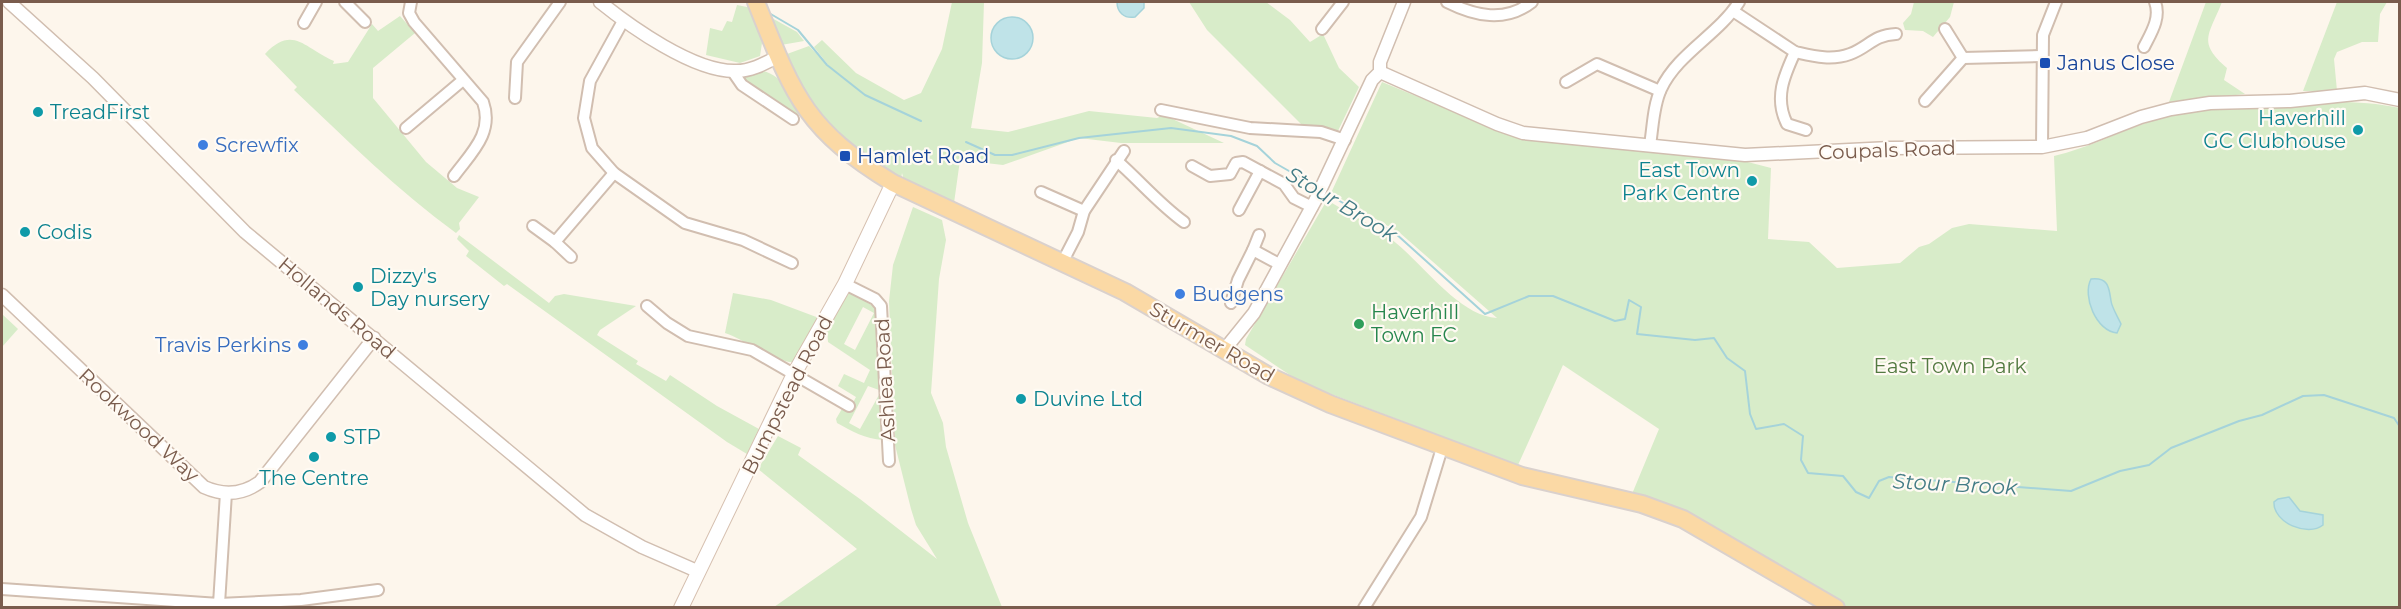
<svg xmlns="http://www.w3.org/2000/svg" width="2401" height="609" font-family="Montserrat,sans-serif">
<rect width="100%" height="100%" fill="#fdf6ec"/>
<!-- green -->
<g fill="#d8ecc9" fill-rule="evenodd">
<path d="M 952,2 L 984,2 L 982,63 L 971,128 L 1008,132 L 1089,111 L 1157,118 L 1164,115 L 1224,143 L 1121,143 L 1079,138 L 1003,165 L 960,160 L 954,203 L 904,180 L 902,173 L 901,179 C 849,148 810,115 786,58 L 787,54 L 809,46 L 833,71 L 814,47 L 822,40 L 856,73 L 904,100 L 921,93 L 942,49 Z"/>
<polygon points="1189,2 1266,2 1290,20 1310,42 1323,34 1339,68 1359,87 1337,133 1302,125 1207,30"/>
<polygon points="1914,2 1954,2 1950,17 1933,37 1923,31 1905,30 1903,23 1911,14"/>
<path d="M 2206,2 L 2222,2 C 2209,35 2197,42 2227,68 L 2224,80 L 2245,94 L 2169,102 Z"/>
<polygon points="2337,2 2387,2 2380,14 2378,42 2362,42 2337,52 2334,59 2337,91 2303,91"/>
<polygon points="737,5 752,8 762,43 760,56 740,63 706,55 710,28 722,31 727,21 732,22"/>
<path d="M 400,16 L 415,33 L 373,68 L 373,98 L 426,162 L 457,188 L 479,197 L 459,223 L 460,229 L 456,233 C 398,191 346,139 294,90 L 297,87 L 265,54 C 293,24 305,49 334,61 L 333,64 L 348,62 L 372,24 L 378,31 Z"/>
<polygon points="770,17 797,32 804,41 781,45"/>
<path d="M 763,71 C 783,75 793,99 804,115 L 802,117 L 751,86 L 744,77 Z"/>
<path d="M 1382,82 L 1520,139 L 1740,160 L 1771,168 L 1768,239 L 1809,242 L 1837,268 L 1900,263 L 1919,247 L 1929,244 L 1952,228 L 1969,224 L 2057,231 L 2054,156 C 2088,148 2116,133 2149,122 C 2188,109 2231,107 2271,105 C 2314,102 2357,99 2400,108 L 2399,607 L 1836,607 L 1632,494 L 1659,429 L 1563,365 L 1518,465 L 1302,383 L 1245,345 L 1246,339 L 1327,200 C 1348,213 1371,224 1391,239 C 1421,261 1458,316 1497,318 L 1400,233 L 1331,193 Z"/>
<polygon points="913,207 942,220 946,240 939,279 931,393 943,423 946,447 968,523 1002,607 774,607 857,549 758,469 778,436 801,448 798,455 860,499 937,559 916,525 911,509 895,445 889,301 893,265"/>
<polygon points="459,235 549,303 555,296 564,294 636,306 600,330 597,335 638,361 636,364 666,381 670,375 717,406 759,429 747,454 727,442 507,284 504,286 466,256 469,251 457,239"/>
<path d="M 733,293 L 771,300 L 819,318 L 793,362 C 782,364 741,338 725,333 Z"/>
<path d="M 848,294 L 854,294 L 876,308 L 879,390 L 868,386 L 849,423 L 860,429 L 880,393 L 883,440 C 865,439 852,431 837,423 L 836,419 L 843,407 L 849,410 L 856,397 L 838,386 L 844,374 L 864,383 L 870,370 L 828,342 L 827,329 ZM 863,307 L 874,313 L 855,350 L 844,344 Z"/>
<polygon points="2,314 18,329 2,347"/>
</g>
<!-- water -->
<g fill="#bfe3e8" stroke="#a5d3da" stroke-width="1.5">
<path d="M 1117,2 L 1144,2 L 1144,8 L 1135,17 C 1124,19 1117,12 1117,2 Z"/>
<circle cx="1012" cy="38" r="21"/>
<path d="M 2091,279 C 2109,277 2109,288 2111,301 C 2112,308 2118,317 2121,324 L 2117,333 C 2096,331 2082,296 2091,279 Z"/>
<path d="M 2289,497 L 2300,511 L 2323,515 L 2323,525 C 2308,537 2273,523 2274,502 L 2278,499 Z"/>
</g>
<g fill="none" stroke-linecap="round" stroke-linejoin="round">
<!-- stream -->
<g stroke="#a5d3da" stroke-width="2">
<polyline points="769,13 798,30 827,65 865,95 921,121"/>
<polyline points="966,142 995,155 1012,155 1079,138 1171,128 1231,136 1257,146 1275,163 1317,187"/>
<polyline points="1324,192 1395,233 1485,314 1529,296 1553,296 1615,321 1625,319 1629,300 1641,307 1637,334 1695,340 1714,338 1727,358 1745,371 1750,414 1756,429 1784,424 1803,436 1801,460 1808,473 1843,476 1856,492 1869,498 1879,481 1889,477 2071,491 2120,471 2149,465 2171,448 2239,421 2262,415 2303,396 2324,395 2394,418 2400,427"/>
</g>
<defs>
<g id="minor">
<polyline points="345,2 365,22"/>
<path d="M 411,2 L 409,13 L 414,22 L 483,102 C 494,133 471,153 454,176"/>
<path d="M 1447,2 C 1475,16 1505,23 1532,2"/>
<path d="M 1733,11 L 1795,52 C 1784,76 1774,98 1787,124 L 1806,130"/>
<polyline points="623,21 590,81 584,118 592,148 614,173 685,223 743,240 792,263"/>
<polyline points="304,23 316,2"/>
<polyline points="1322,29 1343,2"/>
<polyline points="1945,29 1963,58 2041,56"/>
<path d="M 2144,47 C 2151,33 2161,18 2155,2"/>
<path d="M 1795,52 C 1813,56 1831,61 1850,54 C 1869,47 1873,35 1896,34"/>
<polyline points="733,72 742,85 793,119"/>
<polyline points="1566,82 1597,64 1660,91"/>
<polyline points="515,98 517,62 560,2"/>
<polyline points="1925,101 1963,58"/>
<polyline points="1161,110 1250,128 1321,132 1345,140"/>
<polyline points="406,128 463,80"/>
<path d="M 1650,145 C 1653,127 1653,106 1661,89 C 1678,53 1718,35 1739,2"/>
<polyline points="2042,147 2043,35 2056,2"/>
<path d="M 1116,160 C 1140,181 1159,204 1184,222"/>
<polyline points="1192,166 1210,176 1230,174 1236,163 1243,162 1284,184 1294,198 1312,207"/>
<polyline points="1041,192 1084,211"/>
<polyline points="1239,210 1260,171"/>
<polyline points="533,226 555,242 614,173"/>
<polyline points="555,242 571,257"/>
<polyline points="1253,250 1259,235"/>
<polyline points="1062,263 1078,232 1084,211 1124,151"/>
<polyline points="845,284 875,299 881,306 889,461"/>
<polyline points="1231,303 1238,280 1253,250 1279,264"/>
<polyline points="647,306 667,323 688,336 752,350 849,406"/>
<polyline points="2,589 219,604 226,493"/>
<polyline points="219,604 301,600 378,590"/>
<polyline points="1364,608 1421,517 1442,448"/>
</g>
<g id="tertiary">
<polyline points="9,2 93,78 245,232 585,515 642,547 697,571"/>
<path d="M 600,2 C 631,27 693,71 734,71 C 749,72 764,64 777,57"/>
<polyline points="1380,72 1497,124 1523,133 1745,155 1890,148 2042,147 2087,138 2141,117 2171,109 2210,103 2290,101 2365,93 2400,100"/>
<path d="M 2,295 L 204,487 C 224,496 242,495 260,482 L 374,338"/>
<polyline points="1225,349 1254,313 1315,201 1372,80 1380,72 1380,62 1404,2"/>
</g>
<polyline id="secondary" points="681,608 794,374 845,284 893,183"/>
<path id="primary" d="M 756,2 C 793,94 804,129 893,183 L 1125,292 L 1269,376 L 1330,404 L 1522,476 L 1642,504 L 1683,519 L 1836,608"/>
</defs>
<!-- minor casing -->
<use href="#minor" stroke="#d1beb0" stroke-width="14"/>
<!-- tertiary casing -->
<use href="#tertiary" stroke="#d1beb0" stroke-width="15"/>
<!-- secondary casing -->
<use href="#secondary" stroke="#d6c0b0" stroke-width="16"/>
<!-- primary casing -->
<use href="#primary" stroke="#dad1cd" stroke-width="20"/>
<!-- minor -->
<use href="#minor" stroke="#fff" stroke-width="10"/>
<!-- tertiary -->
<use href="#tertiary" stroke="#fff" stroke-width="12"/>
<!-- secondary -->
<use href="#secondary" stroke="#fff" stroke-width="14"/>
<!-- primary -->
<use href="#primary" stroke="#fbd9a5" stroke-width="16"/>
</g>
<!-- markers -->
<g fill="#1a4fb4" stroke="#fffaf3" stroke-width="2">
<rect x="2039" y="57" width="12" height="12" rx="3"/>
<rect x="839" y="150" width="12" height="12" rx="3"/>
</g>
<g fill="#0f9aa8" stroke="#fffaf3" stroke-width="2">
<circle cx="38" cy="112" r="6"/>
<circle cx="2358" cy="130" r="6"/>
<circle cx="1752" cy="181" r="6"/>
<circle cx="25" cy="232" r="6"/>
<circle cx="358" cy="287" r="6"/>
<circle cx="1021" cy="399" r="6"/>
<circle cx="331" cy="437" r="6"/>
<circle cx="314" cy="457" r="6"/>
</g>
<g fill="#3f7fe0" stroke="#fffaf3" stroke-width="2">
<circle cx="203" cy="145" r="6"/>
<circle cx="1180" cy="294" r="6"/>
<circle cx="303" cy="345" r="6"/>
</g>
<circle fill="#2e9e5b" stroke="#fffaf3" stroke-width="2" cx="1359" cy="324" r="6"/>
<g text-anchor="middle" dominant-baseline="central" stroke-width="4.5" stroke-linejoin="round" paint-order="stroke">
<!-- transit labels -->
<g font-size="20" fill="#164399" stroke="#fffaf3" text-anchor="start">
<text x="2057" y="63">Janus Close</text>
<text x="857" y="156">Hamlet Road</text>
</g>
<!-- culture labels -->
<g font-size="20" fill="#0d838f" stroke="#fffaf3" text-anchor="start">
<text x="50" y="112">TreadFirst</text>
<text x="2346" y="118" text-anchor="end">Haverhill<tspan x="2346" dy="23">GC Clubhouse</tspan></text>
<text x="1740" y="170" text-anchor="end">East Town<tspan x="1740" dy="23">Park Centre</tspan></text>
<text x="37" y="232">Codis</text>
<text x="370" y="276">Dizzy's<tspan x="370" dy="23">Day nursery</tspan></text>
<text x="1033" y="399">Duvine Ltd</text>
<text x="343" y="437">STP</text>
<text x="314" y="478" text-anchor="middle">The Centre</text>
</g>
<!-- shop labels -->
<g font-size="20" fill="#366cbe" stroke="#fffaf3" text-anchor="start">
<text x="215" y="145">Screwfix</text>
<text x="1192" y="294">Budgens</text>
<text x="291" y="345" text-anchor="end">Travis Perkins</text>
</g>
<!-- street labels -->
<g font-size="20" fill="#7a5c4d" stroke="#fffaf3">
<text transform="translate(1887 150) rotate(-2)">Coupals Road</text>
<text transform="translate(337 308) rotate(40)">Hollands Road</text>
<text transform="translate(1212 342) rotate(30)">Sturmer Road</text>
<text transform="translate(885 380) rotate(-93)">Ashlea Road</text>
<text transform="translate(787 395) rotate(-63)">Bumpstead Road</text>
<text transform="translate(139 425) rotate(43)">Rookwood Way</text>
</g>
<!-- leisure labels -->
<g font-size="20" fill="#27864d" stroke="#fffaf3" text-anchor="start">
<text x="1371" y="312">Haverhill<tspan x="1371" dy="23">Town FC</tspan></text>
</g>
<!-- park labels -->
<g font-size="20" fill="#537a41" stroke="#fffaf3">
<text x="1950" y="366">East Town Park</text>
</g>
<!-- water labels -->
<g font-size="21" font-style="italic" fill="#437c86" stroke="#fffaf3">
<text transform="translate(1342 204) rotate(31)">Stour Brook</text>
<text transform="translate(1955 484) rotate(3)">Stour Brook</text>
</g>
</g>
<!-- border -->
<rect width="2401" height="609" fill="none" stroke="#7a5c4d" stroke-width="6"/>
</svg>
